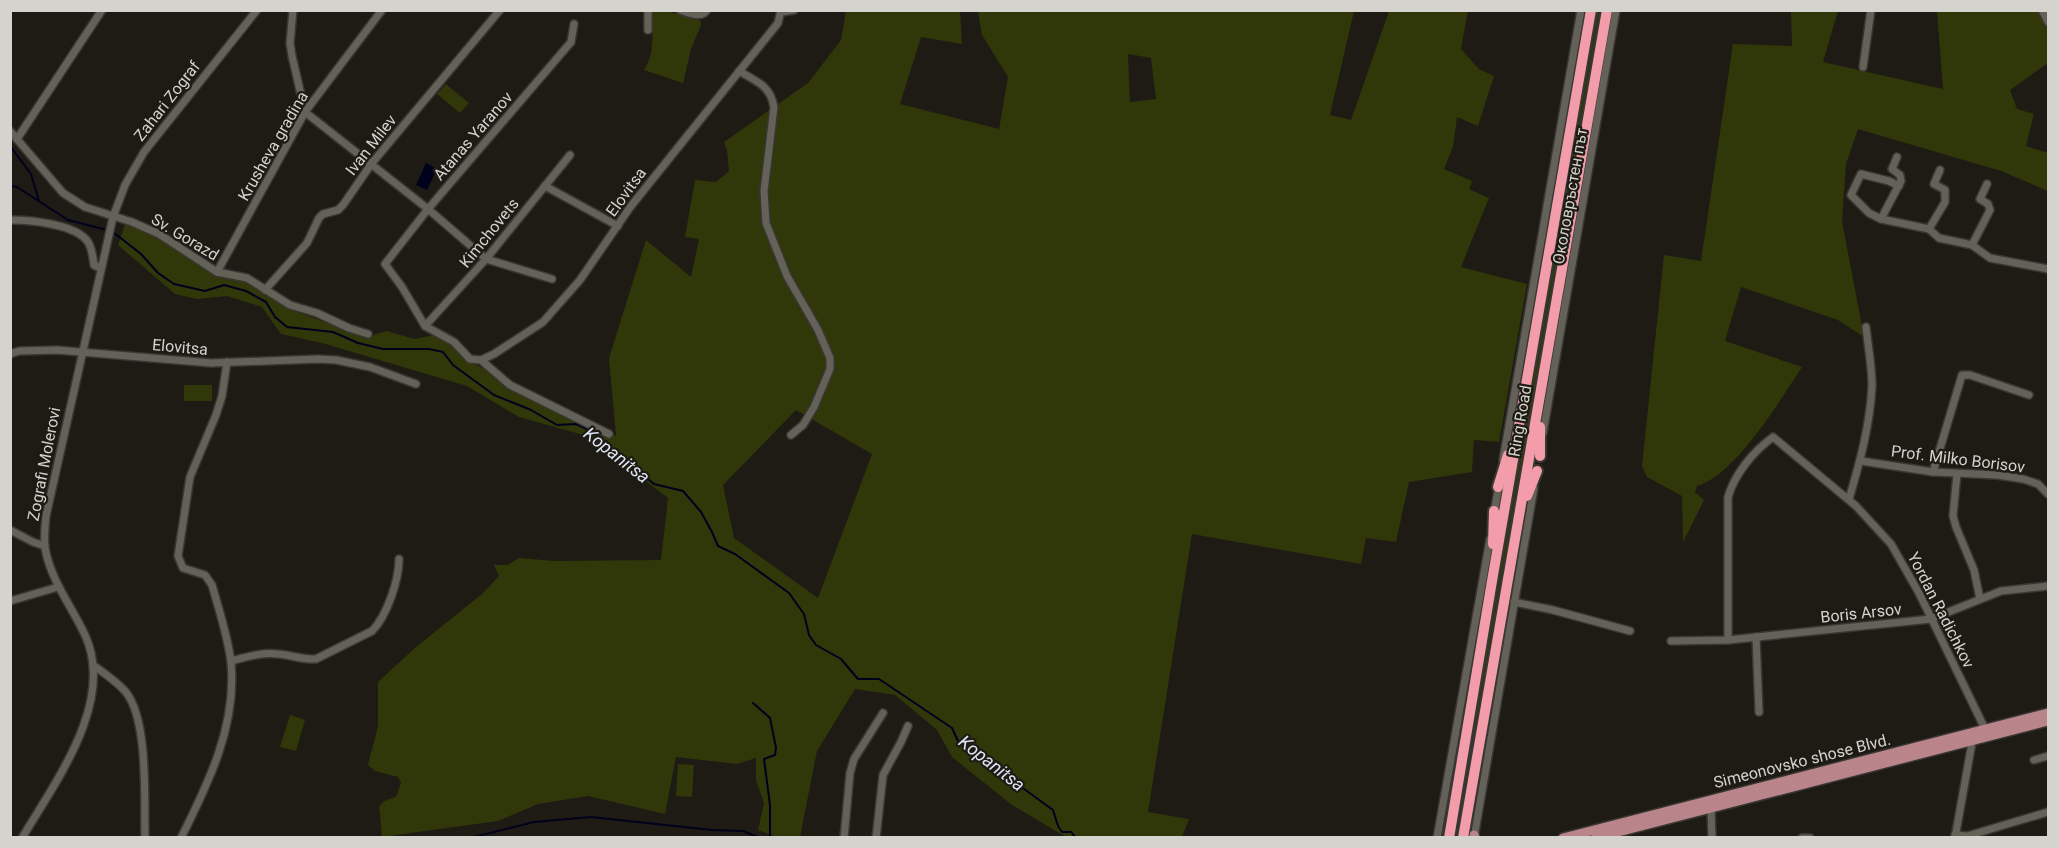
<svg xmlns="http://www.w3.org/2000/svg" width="2059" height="848" font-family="Roboto,sans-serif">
<rect width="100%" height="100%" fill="#1e1b14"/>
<!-- green -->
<g fill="#303708" fill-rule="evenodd">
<path d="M 1468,10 L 1461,49 L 1479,69 L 1494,76 L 1478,126 L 1457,117 L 1453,147 L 1444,169 L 1472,181 L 1469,189 L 1489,198 L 1461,267 L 1527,284 L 1499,442 L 1474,440 L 1472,472 L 1409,482 L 1396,542 L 1366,538 L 1361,564 L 1192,534 L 1148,812 L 1189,819 L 1182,837 L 1066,837 L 1012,805 L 952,757 L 937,730 L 895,695 L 855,689 L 817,751 L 800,837 L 777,837 L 758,830 L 764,803 L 756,780 L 756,758 L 737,764 L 676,757 L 665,814 L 588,796 L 538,804 L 498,821 L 382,837 L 379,806 L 384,801 L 396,797 L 401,783 L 398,777 L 375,771 L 368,765 L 378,726 L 378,682 L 416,647 L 482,594 L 499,576 L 494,565 L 507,565 L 519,558 L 554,561 L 661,560 L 668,498 L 587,436 L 519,417 L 467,386 L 322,343 L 281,334 L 262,307 L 227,296 L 197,299 L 175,294 L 118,245 L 126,222 L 157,236 L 212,274 L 246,280 L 286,308 L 366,337 L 387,331 L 414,339 L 436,335 L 473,363 L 616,436 L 609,358 L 646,240 L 691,277 L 699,239 L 685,237 L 695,180 L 716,182 L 729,171 L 727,150 L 724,142 L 808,83 L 841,40 L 846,11 L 960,11 L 962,44 L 921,37 L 900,104 L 999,129 L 1008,77 L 982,35 L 978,11 L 1354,11 L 1330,115 L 1351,120 L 1389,11 ZM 1128,54 L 1151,58 L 1156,99 L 1130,102 ZM 796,410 L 872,454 L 818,598 L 734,538 L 723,485 Z"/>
<path d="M 653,11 L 667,11 L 701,21 L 701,25 L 691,49 L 683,83 L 644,70 C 656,53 651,30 653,11 Z"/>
<polygon points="1583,11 1586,11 1514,425 1505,458"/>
<polygon points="1597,11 1600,11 1458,833 1455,833"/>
<path d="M 1791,11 L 1838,11 L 1823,62 L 1943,89 L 1937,11 L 2048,11 L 2048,63 L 2010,90 L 2017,109 L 2034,114 L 2026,146 L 2048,153 L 2048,191 L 2001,171 L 1858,129 L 1846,164 L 1842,221 L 1864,337 L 1838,320 L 1741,287 L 1725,341 L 1802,367 C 1781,399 1735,476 1697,486 L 1695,492 L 1704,500 L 1683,542 L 1682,496 L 1647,477 L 1642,466 L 1664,255 L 1701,261 L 1733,44 L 1792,46 Z"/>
<polygon points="446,84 469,103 460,113 437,94"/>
<rect x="184" y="385" width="28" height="16"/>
<polygon points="290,715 305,720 296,751 280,747"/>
<polygon points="678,764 694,765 692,797 676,796"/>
</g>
<!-- water -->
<polygon fill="#00011d" points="426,163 437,169 427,190 416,185"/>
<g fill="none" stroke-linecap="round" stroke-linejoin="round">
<!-- stream -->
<g stroke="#00011d" stroke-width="2">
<polyline points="10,146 31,174 39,201"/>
<polyline points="10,186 17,187 68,220 107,230"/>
<polyline points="113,232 141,254 158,273 174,284 205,291 224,285 246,291 266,302 275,317 287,327 333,332 358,343 383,349 429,349 443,352 453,365 494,395 531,410 557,425 576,424 589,430 654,484 683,491 701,512 712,532 718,546 735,554 789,593 804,614 809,635 816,645 841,659 858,679 879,679 952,728 958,741 1053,810 1058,826 1062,832 1071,832 1076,838"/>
<polyline points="753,703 770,718 776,748 775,755 764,759 770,805 770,838"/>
<polyline points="470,838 534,822 591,817 712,830 743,831 760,838"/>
</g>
<defs>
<g id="minor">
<polyline points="293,10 290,43 292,56 305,112 428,209 486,259 552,279"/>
<path d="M 680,10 C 689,13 701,19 707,10"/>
<polyline points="2042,10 2048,22"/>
<polyline points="781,12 794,10"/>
<polyline points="574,24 571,42 428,209 385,264 402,287 425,326 454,342 470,359 481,360 494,354 543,322 580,280 631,206 778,23 781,10"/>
<polyline points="648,30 648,10"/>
<polyline points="1863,67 1871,10"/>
<path d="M 739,71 C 757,82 770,85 774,107 L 764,191 L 766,223 L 787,276 L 818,330 L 830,358 L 830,369 L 814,407 L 803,425 L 791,435"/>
<polyline points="10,131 63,193 85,207 132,222 159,234 217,272 247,278 290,305 317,313 349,328 368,334"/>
<polyline points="17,139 102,10"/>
<polyline points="545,186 618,226"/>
<polyline points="1899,186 1889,181 1861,174 1851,195 1869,213 1881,219 1929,229 1939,238 1972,245 1990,258 2048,269"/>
<polyline points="1881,219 1901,181 1900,175 1892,169 1897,157"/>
<path d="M 10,220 C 30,220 76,224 88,242 C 92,248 93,258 94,265 L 100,268"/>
<polyline points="1929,229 1945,202 1945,190 1934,184 1940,170"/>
<polyline points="1972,245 1990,210 1988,204 1980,199 1987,184"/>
<polyline points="217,272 305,112 382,10"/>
<polyline points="265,290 307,243 319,218 323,214 338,210 343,205 372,163 500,10"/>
<polyline points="425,326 486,259 570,155"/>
<polyline points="10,354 19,351 57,350 211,363 318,359 336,360 370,367 416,384"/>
<polyline points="481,360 510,385 609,434"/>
<polyline points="1543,433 1616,10"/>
<polyline points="1503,460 1581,10"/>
<polyline points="1861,461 1933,472 1997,475 2023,479 2038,484 2048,494"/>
<polyline points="1933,472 1962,375 1970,375 2029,395"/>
<polyline points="1957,474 1953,516 1956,527 1974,570 1980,599"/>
<path d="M 1849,499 C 1860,462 1870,425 1872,386 C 1872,367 1868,346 1866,327"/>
<polyline points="1494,513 1499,485"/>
<polyline points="10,530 33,542 45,546"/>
<polyline points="10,601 58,587"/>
<polyline points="1514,602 1553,610 1630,631"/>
<polyline points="1756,637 1759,712"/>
<path d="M 1728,640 L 1728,497 C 1735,473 1754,451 1773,437 L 1856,506 L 1891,544 L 1919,593 L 1987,733"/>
<polyline points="1671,641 1728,640 1931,619 2001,591 2048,586"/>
<path d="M 231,661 C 246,657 262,652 278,654 C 291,655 303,660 316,659 L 372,631 C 387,616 399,580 399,559"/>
<path d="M 93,665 C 104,673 116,681 125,691 C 149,719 144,801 145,838"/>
<polyline points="2034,760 2048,756"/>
<polyline points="1711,809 1712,838"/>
<polyline points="1955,835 1967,836 2048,812"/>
<path d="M 22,838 C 55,782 116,702 85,635 C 71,605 51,581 45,548 C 44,538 45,526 46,516 L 113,217 L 125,185 L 144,152 L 257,10"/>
<path d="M 181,838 C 209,782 237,725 231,662 C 228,637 219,610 212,585 L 205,575 L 183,568 L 178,556 L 190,477 L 216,415 L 222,396 L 227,362"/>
<polyline points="844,838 850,773 854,759 883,713"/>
<polyline points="876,838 883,775 901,742 908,726"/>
<polyline points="1437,838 1490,539"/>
<polyline points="1474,838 1534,488"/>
<polyline points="1802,838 1810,838"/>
<polyline points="1955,838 1973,737"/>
</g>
<g id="major">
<polyline points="1474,835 1475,838"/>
<polyline points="1563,838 2048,713"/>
<polyline points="1595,838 2048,721"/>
</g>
<g id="highway">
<polyline points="1540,456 1540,427"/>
<polyline points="1498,487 1508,455"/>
<polyline points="1527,496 1537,471"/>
<polyline points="1493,544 1494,511"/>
<polyline points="1449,838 1492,581 1591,10"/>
<polyline points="1463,838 1607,10"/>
</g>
</defs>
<!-- minor casing -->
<use href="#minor" stroke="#393733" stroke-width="10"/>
<!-- major casing -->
<use href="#major" stroke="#393733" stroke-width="12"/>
<!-- highway casing -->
<use href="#highway" stroke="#393733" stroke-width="14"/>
<!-- minor -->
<use href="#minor" stroke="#646158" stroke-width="7"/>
<!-- major -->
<use href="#major" stroke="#ba858a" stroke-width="9"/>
<!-- highway -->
<use href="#highway" stroke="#f39dab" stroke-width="10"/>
</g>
<g text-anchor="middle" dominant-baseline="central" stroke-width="4.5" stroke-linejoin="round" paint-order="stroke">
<!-- street labels -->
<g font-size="16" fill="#d5d3ce" stroke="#1e1b14">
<text transform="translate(167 101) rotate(-52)">Zahari Zograf</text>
<text transform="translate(473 136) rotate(-49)">Atanas Yaranov</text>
<text transform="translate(371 145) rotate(-52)">Ivan Milev</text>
<text transform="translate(273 146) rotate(-60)">Krusheva gradina</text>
<text transform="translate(626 192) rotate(-54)">Elovitsa</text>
<text transform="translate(1570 196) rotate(-80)">Околовръстен път</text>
<text transform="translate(489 233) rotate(-51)">Kimchovets</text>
<text transform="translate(185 237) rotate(31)">Sv. Gorazd</text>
<text transform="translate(180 347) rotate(5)">Elovitsa</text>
<text transform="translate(1520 421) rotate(-80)">Ring Road</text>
<text transform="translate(1958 459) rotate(7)">Prof. Milko Borisov</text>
<text transform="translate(44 464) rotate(-79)">Zografi Molerovi</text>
<text transform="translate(1941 610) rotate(63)">Yordan Radichkov</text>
<text transform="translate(1861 613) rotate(-6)">Boris Arsov</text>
<text transform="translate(1802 761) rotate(-14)">Simeonovsko shose Blvd.</text>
</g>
<!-- water labels -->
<g font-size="18" font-style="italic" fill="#dce5f2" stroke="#1e1b14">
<text transform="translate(617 455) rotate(38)">Kopanitsa</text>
<text transform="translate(992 763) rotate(38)">Kopanitsa</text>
</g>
</g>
<!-- border -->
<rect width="2059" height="848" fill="none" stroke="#d5d3ce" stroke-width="24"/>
</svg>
